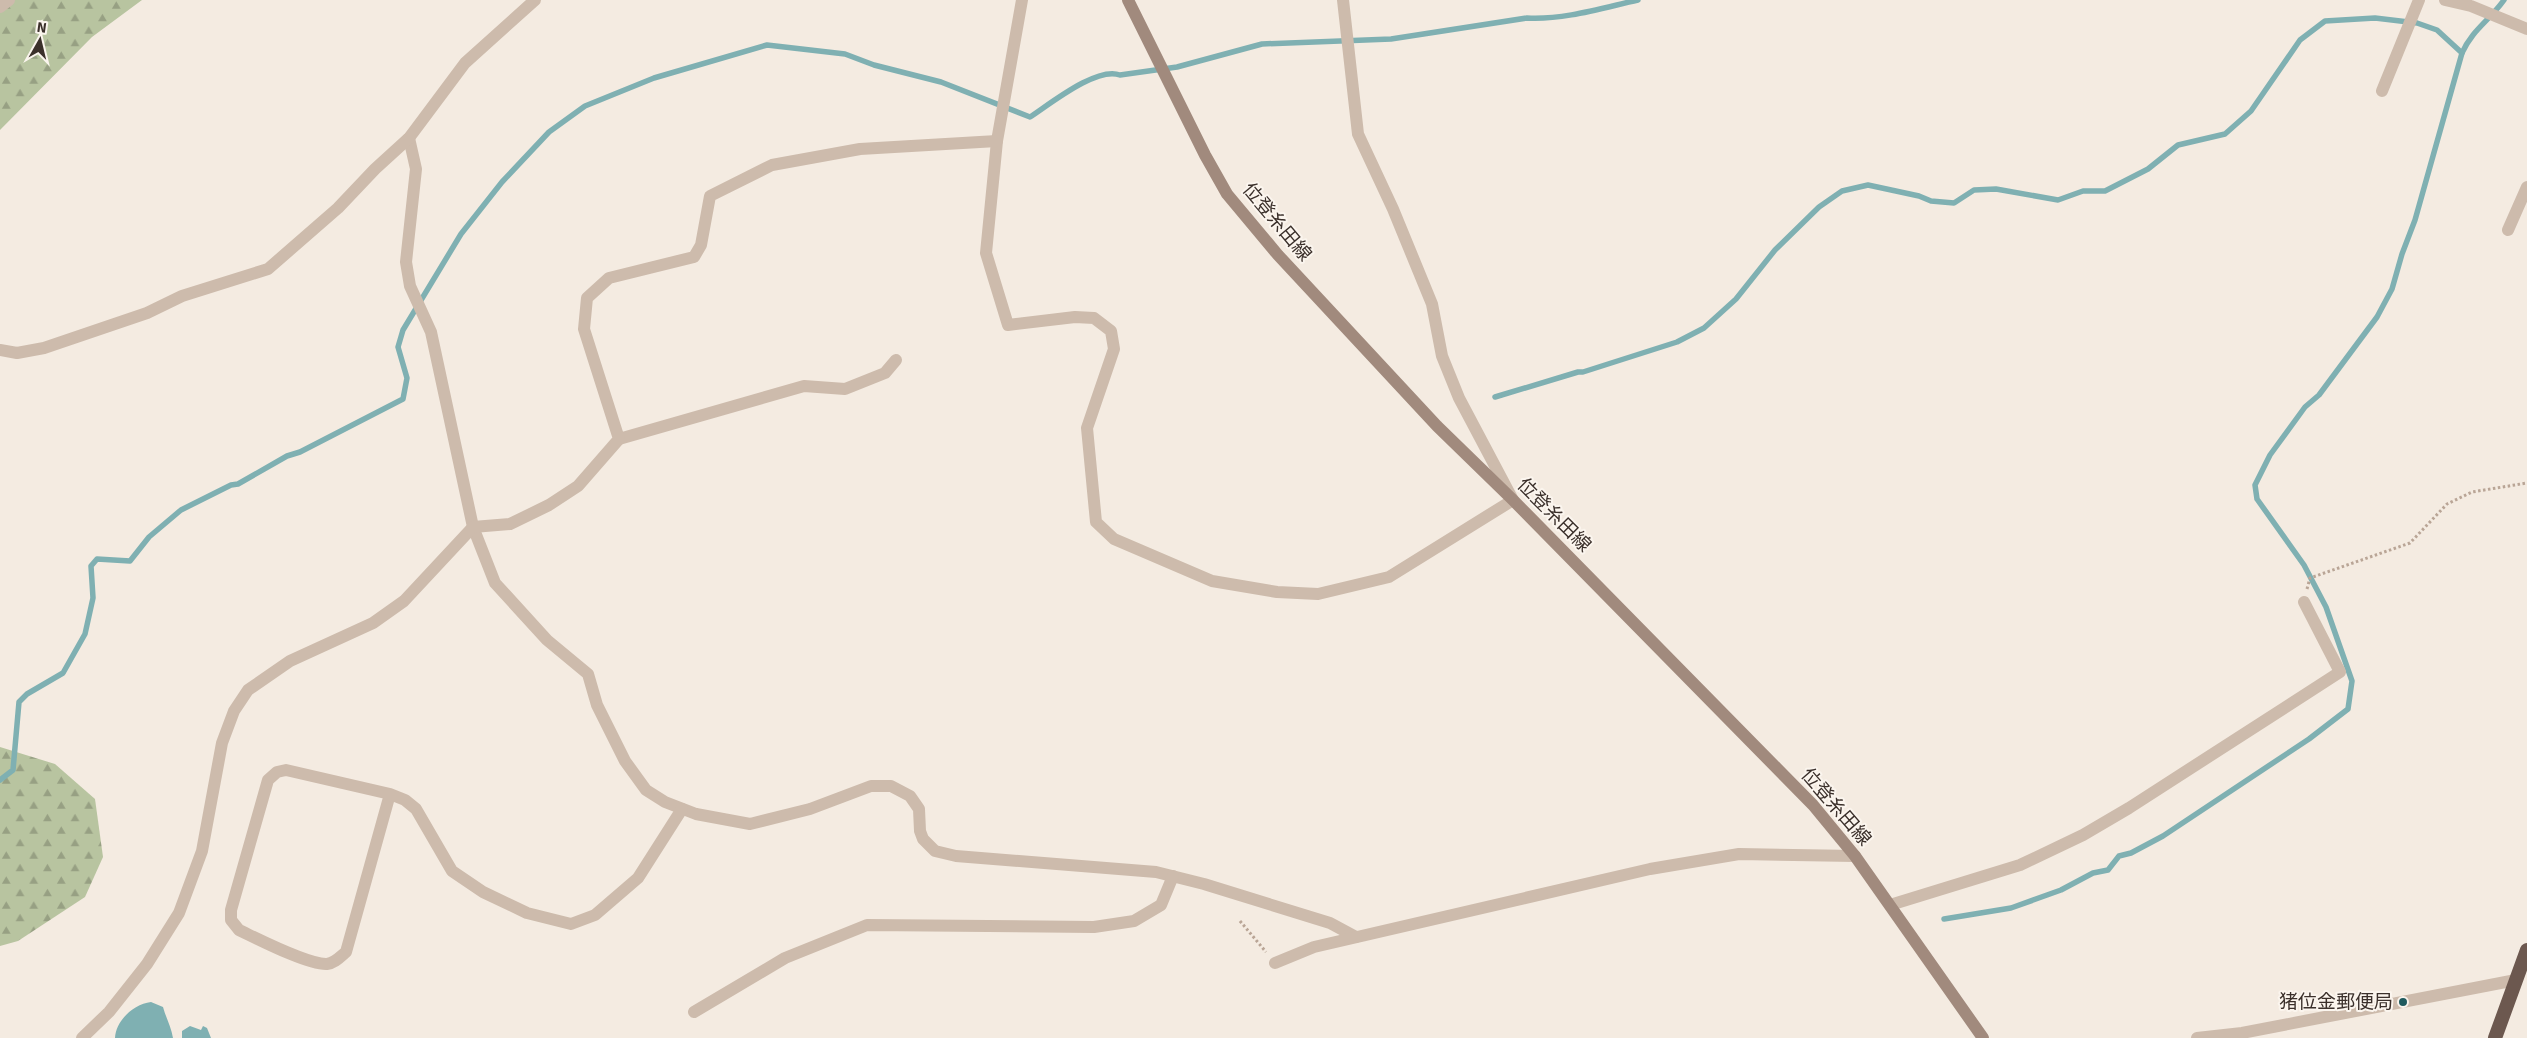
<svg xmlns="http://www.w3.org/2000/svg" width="2527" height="1038" font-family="Signika,'Noto Sans JP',sans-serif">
<defs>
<pattern id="forest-firs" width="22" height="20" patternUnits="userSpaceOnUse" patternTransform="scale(1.25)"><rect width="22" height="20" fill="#b8c4a0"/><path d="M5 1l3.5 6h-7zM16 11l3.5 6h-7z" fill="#97a083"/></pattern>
</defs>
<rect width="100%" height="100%" fill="#f4ebe1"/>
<!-- forest -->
<g fill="url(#forest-firs)">
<polygon points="0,0 142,0 92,37 0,130"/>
<polygon points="0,747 55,764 95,799 103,857 85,897 18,941 0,946"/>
</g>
<!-- water -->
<g fill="#7fb0b2">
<path d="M 151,1002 L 163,1007 C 166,1018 171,1026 173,1038 L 115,1038 C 116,1020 134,1004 151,1002 Z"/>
<polygon points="190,1026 201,1030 203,1026 207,1028 211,1038 182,1038 182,1031"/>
</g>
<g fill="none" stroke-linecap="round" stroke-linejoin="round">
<!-- stream -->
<g stroke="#7fb0b2" stroke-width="5.5">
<polyline points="1495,397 1578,372 1583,372 1677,342 1704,328 1736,299 1775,250 1819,207 1842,191 1868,185 1919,196 1931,201 1954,203 1974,190 1996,189 2058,200 2083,191 2105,191 2148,169 2178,145 2225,134 2251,111 2300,40 2325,21 2375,18 2417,23 2437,30 2462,53"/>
<path d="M 0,780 L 13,770 L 19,702 L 27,694 L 63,673 L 85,634 L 93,598 L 91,566 L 97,559 L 130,561 L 149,537 L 181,510 L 231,485 L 238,484 L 287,456 L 300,452 L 403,399 L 407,378 L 398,347 L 403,330 L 461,234 L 502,182 L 549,132 L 585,106 L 654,78 L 767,45 L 845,54 L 874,65 L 941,82 L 1030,117 C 1050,104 1097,66 1120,75 L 1177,67 L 1262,44 L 1391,39 L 1527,18 C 1564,20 1602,8 1638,0"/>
<path d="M 1944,919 L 2011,908 L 2061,890 L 2093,873 L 2108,870 L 2119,856 L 2131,853 L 2163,836 L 2309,739 L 2348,709 L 2352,681 L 2326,607 L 2304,565 L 2257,499 L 2255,485 L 2270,455 L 2305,407 L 2319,395 L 2377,317 L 2392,289 L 2402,254 L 2415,220 L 2462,53 C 2472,30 2490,20 2504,0"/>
</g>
<!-- path -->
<g stroke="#b9a596" stroke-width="3" stroke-dasharray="2.5 2.5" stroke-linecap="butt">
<polyline points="2307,589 2310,578 2410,543 2447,504 2472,492 2527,483"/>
<polyline points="1240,921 1266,952"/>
</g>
<!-- minor -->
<g stroke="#cdbbac" stroke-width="12">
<polyline points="1022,0 997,141 986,253 1008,325 1075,317 1094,318 1111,331 1114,349 1087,428 1096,522 1114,539 1212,581 1277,592 1318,594 1389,577 1513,500 1459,398 1442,356 1432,304 1393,209 1358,134 1343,0"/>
<polyline points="2445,0 2471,6 2527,29"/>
<polyline points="0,7 9,0"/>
<polyline points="2382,91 2419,0"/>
<polyline points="409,138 416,169 406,262 410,286 431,332 473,527 495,583 547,640 588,674 597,705 625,761 646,790 665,802 696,814 750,824 810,809 871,786 891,786 910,796 919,809 920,831 923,839 935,851 956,856 1156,872 1204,884 1330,923 1356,937"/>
<polyline points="2508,230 2527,187"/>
<polyline points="0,350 17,353 44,348 147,313 182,296 268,269 338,208 375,169 409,138 465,63 535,0"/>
<polyline points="619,439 804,386 845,389 885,373 896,360"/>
<path d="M 390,794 L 346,952 C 340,957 335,963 327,964 C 308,965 258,939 239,930 L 231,920 L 231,910 L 268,780 L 277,772 L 286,770 L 390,794 L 405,800 L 416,809 L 452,871 L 483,892 L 527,913 L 571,924 L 595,915 L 638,878 L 682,809"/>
<polyline points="1890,905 2020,865 2083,835 2129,808 2340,672 2304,602"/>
<polyline points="1275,963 1314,947 1650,869 1739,854 1855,856"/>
<polyline points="694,1012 785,958 867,925 1094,927 1134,921 1161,905 1173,876"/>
<polyline points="82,1038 109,1012 147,964 179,913 202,851 222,743 234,711 248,690 290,661 373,623 404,601 473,527 510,524 549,505 578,486 619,439 584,329 587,298 609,278 694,257 701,245 710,196 772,165 860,149 997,141"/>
<polyline points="2197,1038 2242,1033 2516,980"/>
</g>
<!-- secondary -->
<polyline stroke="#a18a7d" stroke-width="12" points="1128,0 1205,155 1227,194 1278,255 1437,426 1513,500 1813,805 1855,856 1983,1038"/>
<!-- trunk -->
<polyline stroke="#6c584f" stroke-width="14" points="2495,1038 2527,950"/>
</g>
<!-- markers -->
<circle fill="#1f5a5e" stroke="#fbf5ee" stroke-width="2" cx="2403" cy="1002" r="5"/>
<g text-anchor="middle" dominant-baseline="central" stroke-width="4" stroke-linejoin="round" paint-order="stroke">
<!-- street labels -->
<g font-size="19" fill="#3b302b" stroke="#fbf5ee">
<text transform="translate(1277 222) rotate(50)">位登糸田線</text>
<text transform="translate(1554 515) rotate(45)">位登糸田線</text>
<text transform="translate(1836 807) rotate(49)">位登糸田線</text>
</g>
<!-- poi labels -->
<g font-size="19" fill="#3b302b" stroke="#fbf5ee" text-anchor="end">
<text x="2393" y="1002">猪位金郵便局</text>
</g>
</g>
<!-- north arrow -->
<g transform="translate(40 40) rotate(8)" stroke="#fbf5ee" stroke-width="4" paint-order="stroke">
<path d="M0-4L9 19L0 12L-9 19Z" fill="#3b302b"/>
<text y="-8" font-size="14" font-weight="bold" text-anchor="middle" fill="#3b302b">N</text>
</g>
</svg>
